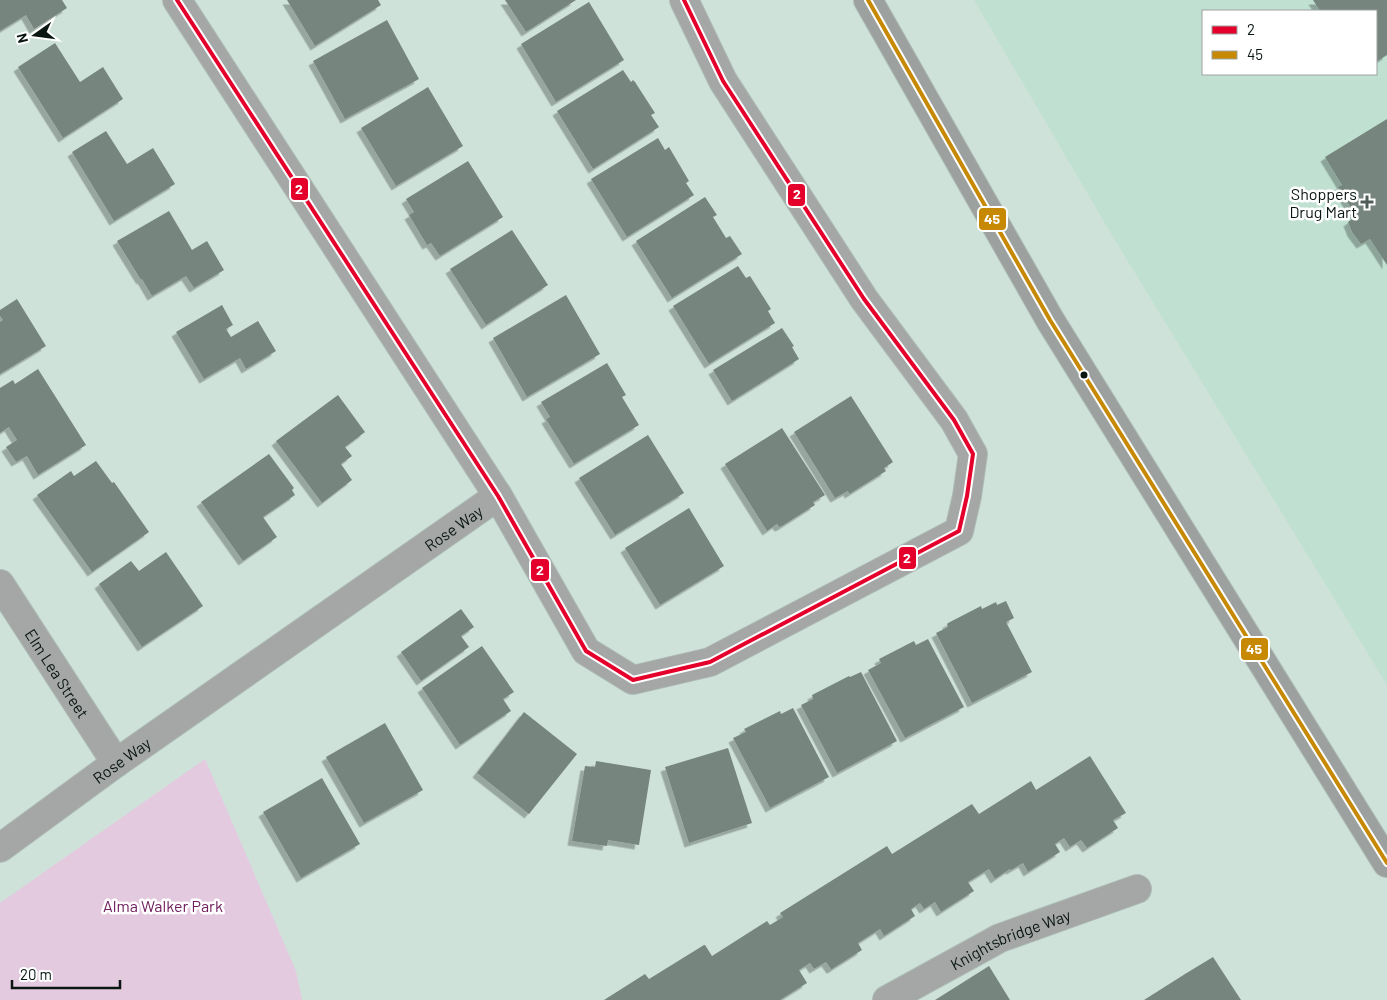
<svg xmlns="http://www.w3.org/2000/svg" width="1387" height="1000" font-family="Barlow,sans-serif">
<defs>
<filter id="shadow"><feDropShadow dx="-4.5" dy="4.5" stdDeviation="0" flood-color="#0004"/></filter>
</defs>
<rect width="100%" height="100%" fill="#cfe2da"/>
<!-- built -->
<path fill="#c0e0d2" fill-rule="evenodd" d="M 974,0 L 1387,0 L 1387,685 L 1113,237 ZM 1203,11 L 1376,11 L 1376,74 L 1203,74 Z"/>
<!-- green -->
<polygon fill="#e4cadf" points="205,759 296,971 302,1000 0,1000 0,903"/>
<!-- building -->
<g fill="#77857f" filter="url(#shadow)">
<polygon points="0,0 62,0 67,8 34,29 26,15 0,31"/>
<polygon points="287,0 378,0 381,5 315,46"/>
<polygon points="505,0 576,0 526,32"/>
<polygon points="1313,0 1387,0 1387,55 1376,62 1376,11 1320,11"/>
<polygon points="589,2 624,60 556,102 521,44"/>
<polygon points="387,20 419,79 345,119 313,61"/>
<polygon points="55,43 80,82 103,67 123,99 63,138 18,67"/>
<polygon points="623,70 631,82 633,80 635,82 655,113 651,115 659,127 593,169 557,111"/>
<polygon points="428,87 463,146 396,186 361,128"/>
<polygon points="1387,119 1387,265 1370,239 1361,244 1352,232 1348,222 1356,216 1338,187 1342,185 1325,157"/>
<polygon points="106,131 127,164 153,148 175,184 114,221 72,152"/>
<polygon points="658,138 665,150 669,147 689,181 686,183 694,195 627,237 591,179"/>
<polygon points="468,161 503,217 440,256 431,243 427,245 409,215 414,212 406,199"/>
<polygon points="705,197 717,215 713,217 726,238 730,236 742,254 672,298 636,241"/>
<polygon points="169,211 192,250 207,241 224,270 194,288 186,276 152,296 142,279 141,280 117,241"/>
<polygon points="512,230 548,285 486,325 450,269"/>
<polygon points="738,266 746,278 750,276 771,309 768,311 775,323 709,364 673,306"/>
<polygon points="566,295 600,354 527,397 493,338"/>
<polygon points="17,299 46,346 0,374 0,322 3,320 0,316 0,310"/>
<polygon points="222,305 233,325 226,329 231,337 258,321 276,351 246,369 240,358 204,379 176,332"/>
<polygon points="782,328 794,346 792,347 799,359 732,401 713,370"/>
<polygon points="607,363 626,395 622,397 639,425 574,464 549,424 546,419 550,417 541,402"/>
<polygon points="38,369 86,445 38,475 27,456 16,462 6,447 17,440 9,427 0,433 0,388 13,380 15,384"/>
<polygon points="338,395 365,432 345,447 352,456 341,464 352,480 322,503 276,441"/>
<polygon points="851,396 893,462 884,468 886,471 851,493 849,494 848,491 835,498 794,432"/>
<polygon points="782,428 825,495 813,502 815,505 782,526 779,527 777,524 767,531 725,464"/>
<polygon points="648,435 684,493 615,535 579,478"/>
<polygon points="269,454 294,488 292,490 295,495 263,517 277,537 243,561 201,502"/>
<polygon points="96,461 112,483 114,482 149,532 92,572 37,495 71,471 74,476"/>
<polygon points="689,508 724,566 660,605 625,548"/>
<polygon points="166,552 203,606 142,647 99,584 131,561 139,571"/>
<polygon points="1006,601 1014,618 1006,622 1032,672 972,703 936,633 948,627 947,624 948,623 981,606 982,609 996,602 997,605"/>
<polygon points="461,609 474,627 461,636 469,647 421,681 401,652"/>
<polygon points="928,639 964,707 905,738 868,670 881,663 879,659 914,641 916,645"/>
<polygon points="482,646 514,692 503,699 511,711 460,745 422,688"/>
<polygon points="861,672 897,741 837,773 801,705 813,699 812,695 849,676 850,677"/>
<polygon points="793,708 829,777 770,808 733,738 746,732 744,729 780,711 781,714"/>
<polygon points="524,712 577,754 529,814 477,773"/>
<polygon points="385,723 423,790 364,823 326,757"/>
<polygon points="728,748 752,823 689,843 665,767"/>
<polygon points="1090,756 1126,813 1113,820 1118,828 1087,848 1081,840 1070,847 1064,838 1055,844 1060,852 1028,872 1023,863 1011,870 1010,869 995,879 989,869 968,882 974,891 941,912 935,902 924,909 920,903 911,909 915,916 884,936 880,929 858,943 862,950 832,969 831,969 826,962 814,969 810,963 799,970 807,983 780,1000 604,1000 645,974 649,979 704,945 705,945 712,956 767,921 770,925 783,917 780,913 887,846 892,854 972,804 979,814 1031,781 1036,790"/>
<polygon points="596,761 651,770 639,845 608,840 607,846 572,841 585,766 595,767"/>
<polygon points="322,778 360,844 301,878 263,812"/>
<polygon points="1213,957 1241,1000 1144,1000 1185,974"/>
<polygon points="989,966 1010,1000 935,1000"/>
</g>
<g fill="none" stroke-linecap="round" stroke-linejoin="round">
<defs>
<g id="minor">
<polyline points="177,0 498,496 586,651 633,680 710,662 959,531 967,496 973,454 954,420 864,299 723,81 684,0"/>
<path id="s1" d="M 0,584 L 116,763"/>
<path id="s2" d="M 0,848 L 116,763 L 498,496"/>
<path id="s3" d="M 887,1000 L 1000,938 L 1137,889"/>
</g>
<polyline id="major" points="868,0 1050,320 1387,863"/>
</defs>
<!-- minor casing -->
<use href="#minor" stroke="#adbcb5" stroke-width="30"/>
<!-- major casing -->
<use href="#major" stroke="#adbcb5" stroke-width="30"/>
<!-- minor -->
<use href="#minor" stroke="#a5a7a7" stroke-width="28"/>
<!-- major -->
<use href="#major" stroke="#9ca19f" stroke-width="28"/>
<defs>
<polyline id="bus-1" points="177,0 498,496 586,651 633,680 710,662 959,531 967,496 973,454 954,420 864,299 723,81 684,0"/>
<polyline id="bus-2" points="868,0 1050,320 1387,863"/>
</defs>
<!-- bus-1 casing -->
<use href="#bus-1" stroke="#fff" stroke-width="8"/>
<!-- bus-2 casing -->
<use href="#bus-2" stroke="#fff" stroke-width="8"/>
<!-- bus-1 -->
<use href="#bus-1" stroke="#e4002b" stroke-width="4"/>
<!-- bus-2 -->
<use href="#bus-2" stroke="#c78903" stroke-width="4"/>
</g>
<!-- markers -->
<path fill="#4e5d57" stroke="#fff" stroke-width="2" d="M1364.5 194.5h5v5h5v5h-5v5h-5v-5h-5v-5h5z"/>
<circle fill="#091611" stroke="#fff" stroke-width="2" cx="1084" cy="375" r="4.5"/>
<g text-anchor="middle" dominant-baseline="central" stroke-width="5" stroke-linejoin="round" paint-order="stroke">
<!-- poi labels -->
<g font-size="16" fill="#091611" stroke="#fff" text-anchor="end">
<text x="1357" y="193">Shoppers<tspan x="1357" dy="18">Drug Mart</tspan></text>
</g>
<!-- street labels -->
<g font-size="16" fill="#091611" stroke="#fff">
<text stroke="none"><textPath href="#s2" startOffset="555">Rose Way</textPath></text>
<text stroke="none"><textPath href="#s1" startOffset="106">Elm Lea Street</textPath></text>
<text stroke="none"><textPath href="#s2" startOffset="150">Rose Way</textPath></text>
<text stroke="none"><textPath href="#s3" startOffset="138">Knightsbridge Way</textPath></text>
</g>
<!-- park labels -->
<g font-size="16" fill="#70205e" stroke="#fff">
<text x="163" y="905">Alma Walker Park</text>
</g>
</g>
<g stroke="#fff" stroke-width="2">
<rect x="290" y="177" width="19" height="24" rx="5" fill="#e4002b"/>
<rect x="787" y="183" width="19" height="24" rx="5" fill="#e4002b"/>
<rect x="978" y="207" width="29" height="24" rx="5" fill="#c78903"/>
<rect x="898" y="546" width="19" height="24" rx="5" fill="#e4002b"/>
<rect x="530" y="558" width="20" height="24" rx="5" fill="#e4002b"/>
<rect x="1240" y="637" width="29" height="24" rx="5" fill="#c78903"/>
</g>
<g font-size="14" text-anchor="middle" font-weight="bold" fill="#fff">
<text x="299" y="194">2</text>
<text x="797" y="199">2</text>
<text x="992" y="224">45</text>
<text x="907" y="563">2</text>
<text x="540" y="575">2</text>
<text x="1254" y="654">45</text>
</g>
<!-- legend -->
<rect x="1202" y="10" width="175" height="65" fill="#ffffff" stroke="#9da2a0"/>
<rect x="1212" y="26" width="25" height="8" fill="#e4002b" stroke="#9da2a0"/>
<text x="1247" y="35" font-size="15" fill="#091611">2</text>
<rect x="1212" y="51" width="25" height="8" fill="#c78903" stroke="#9da2a0"/>
<text x="1247" y="60" font-size="15" fill="#091611">45</text>
<!-- north arrow -->
<g transform="translate(35 35) rotate(256)" stroke="#ffffff" stroke-width="4" paint-order="stroke">
<path d="M0-4L9 19L0 12L-9 19Z" fill="#091611"/>
<text y="-8" font-size="14" font-weight="bold" text-anchor="middle" fill="#091611">N</text>
</g>
<!-- scale -->
<path d="M12 980v8h108v-8" fill="none" stroke="#091611" stroke-width="2.5"/>
<text x="20" y="980" font-size="15" fill="#091611" stroke="#ffffff" stroke-width="4" paint-order="stroke">20 m</text>
</svg>
